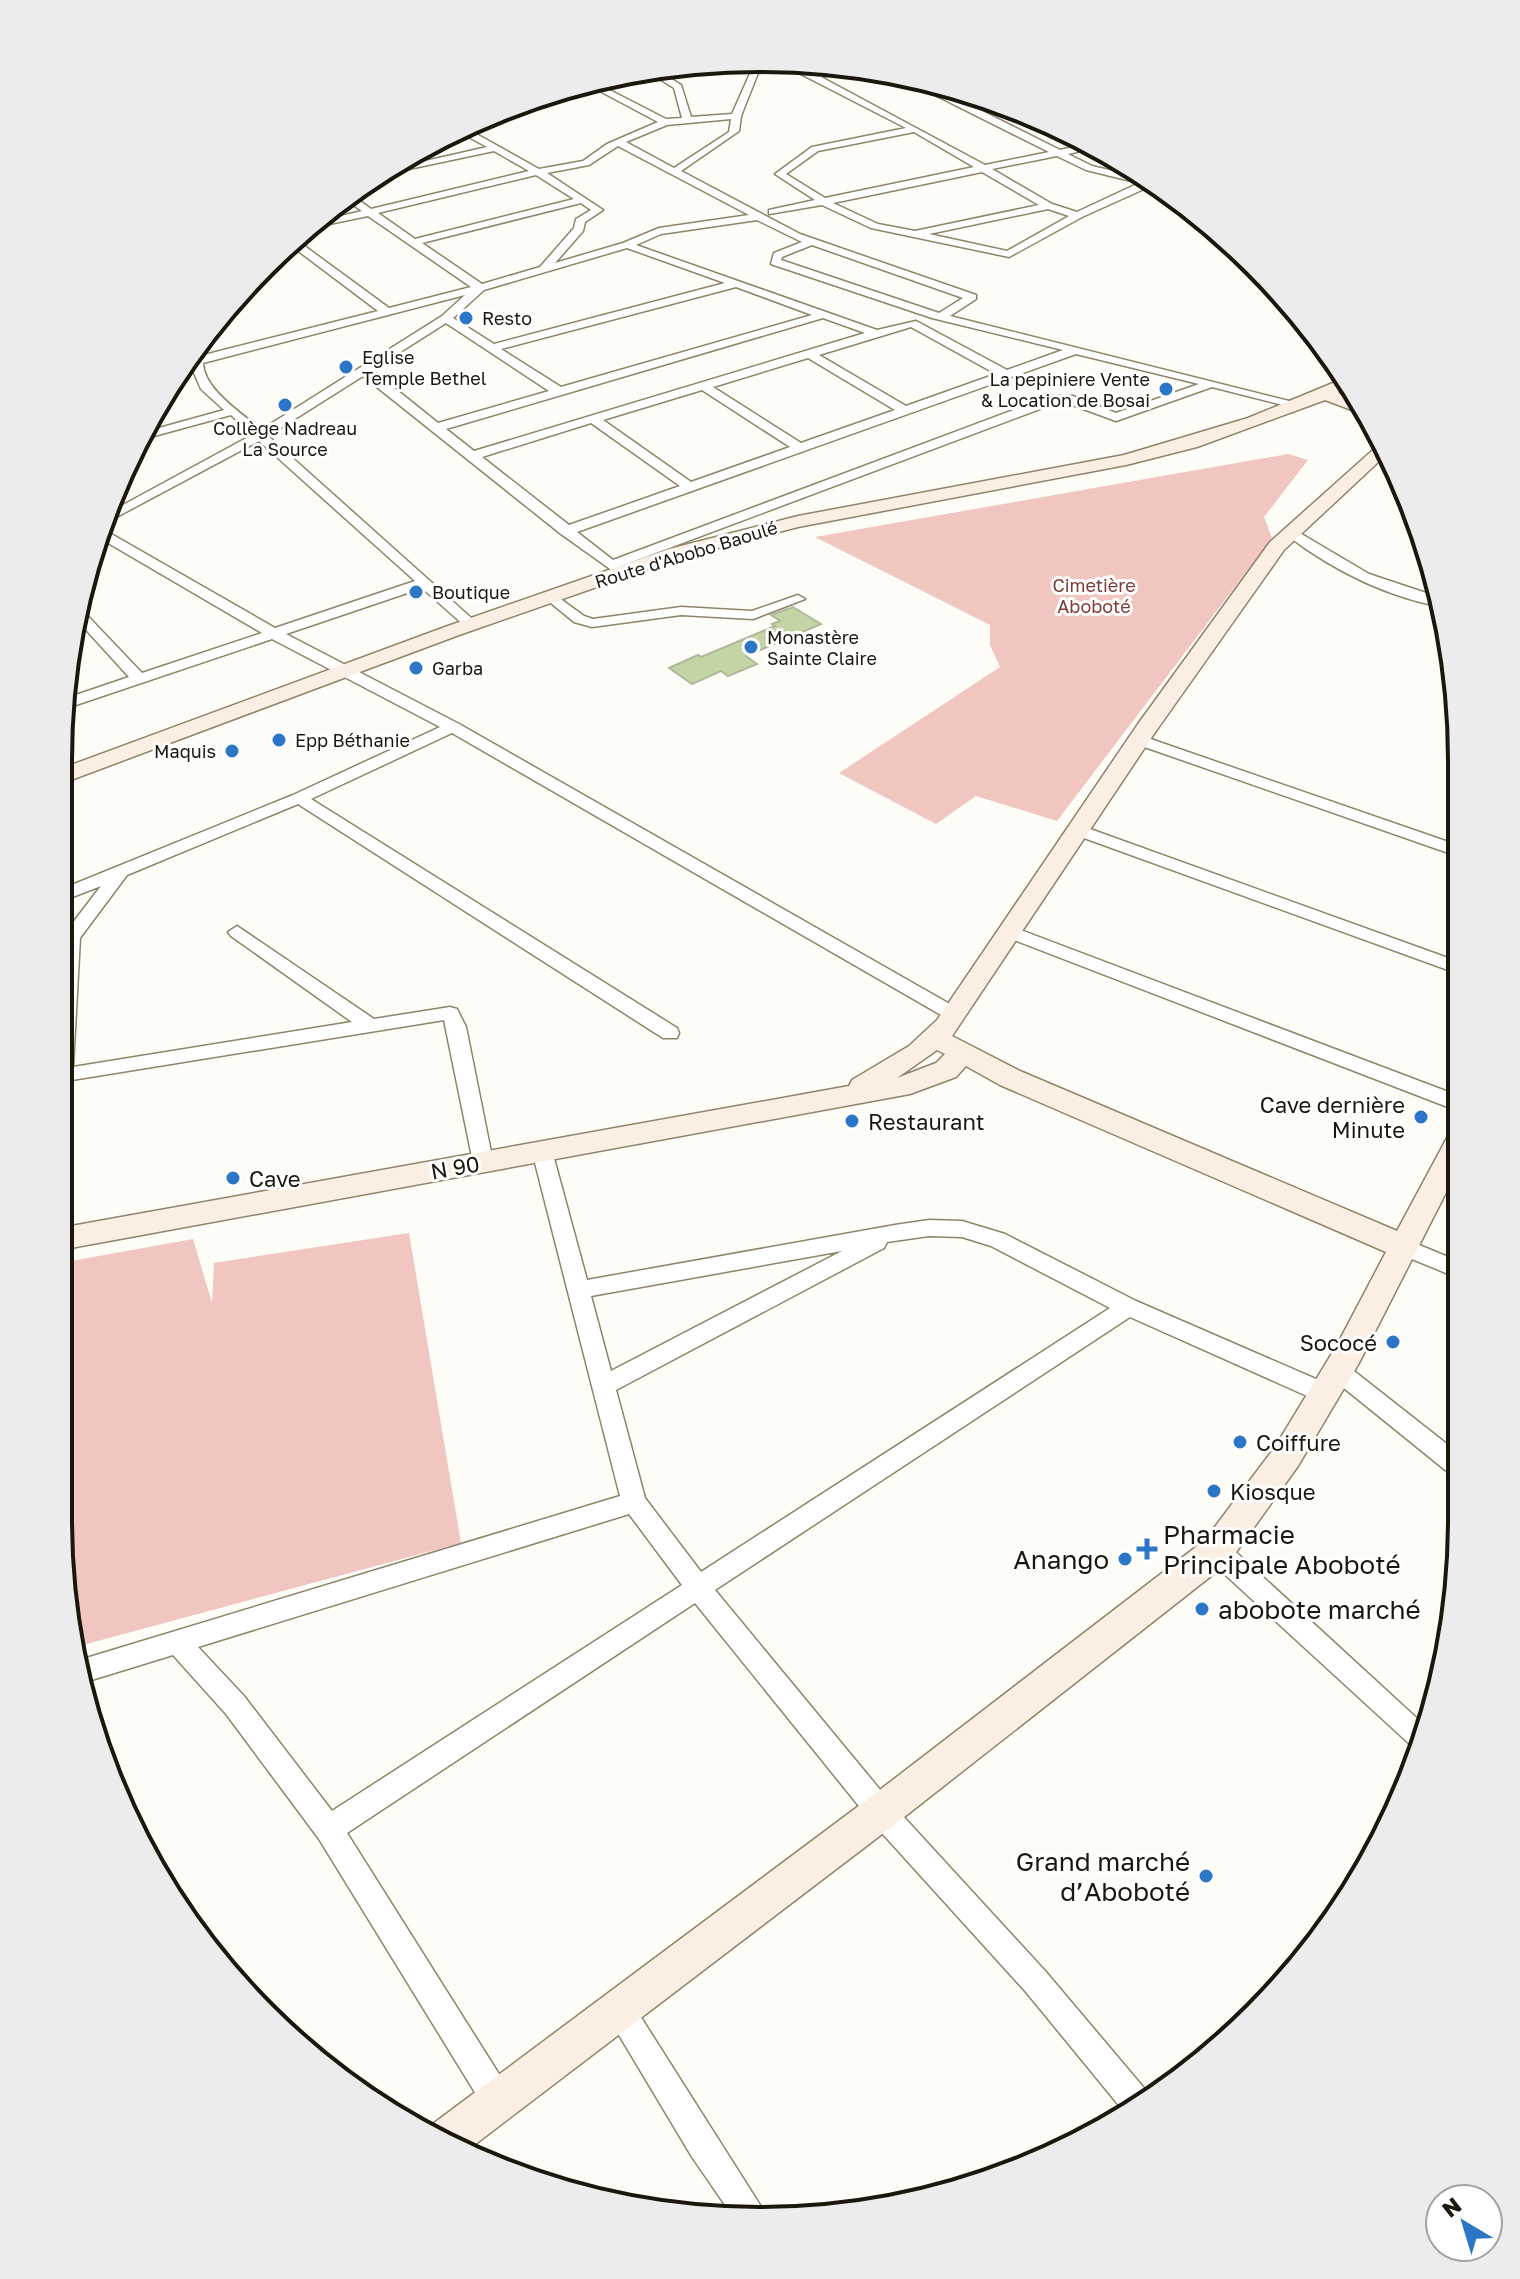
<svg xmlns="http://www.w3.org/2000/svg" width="1520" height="2279" font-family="'Golos Text',sans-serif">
<rect width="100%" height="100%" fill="#fefcf6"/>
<!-- green -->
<g fill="#f1c5c0">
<polygon points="1288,454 1308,460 1264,517 1272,538 1057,821 976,796 936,824 839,773 1000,667 990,645 990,625 815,537"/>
<polygon points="409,1233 461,1543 79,1646 58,1519 60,1263 193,1239 212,1303 214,1263"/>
</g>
<!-- building -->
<polygon fill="#c4d4a5" stroke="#afb99d" stroke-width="2" points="793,607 821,624 746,656 757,664 728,676 721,671 692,684 669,668 698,655 701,657 775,626 772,624 780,621 771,615"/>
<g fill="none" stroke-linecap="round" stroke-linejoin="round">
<defs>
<g id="street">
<path d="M 781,62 C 794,62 805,73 817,73 C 835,72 851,64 869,68 L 821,77 L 985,165 L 1049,152 L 903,79 L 902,76 L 918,79 L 1060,150 L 1091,143 L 1099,147 L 1068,154 L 1092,166 L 1148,179 L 1155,184 L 1082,217 L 1009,257 L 871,228 L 822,205 L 769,214 L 769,210 L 815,200 L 775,174 L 812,147 L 906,128 L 793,70 L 758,73 L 741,116 L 739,131 L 681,171 L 800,234 L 976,295 L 976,299 L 950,316 L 1305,405 L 1299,409 L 1212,387 L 1116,421 L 1067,403 L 1056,403 L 621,566 L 627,572 L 620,576 L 561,534 L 363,376 L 268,436 L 478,624 L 476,627 L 466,627 L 422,588 L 286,634 L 459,724 L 962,1011 L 964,1015 L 962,1019 L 948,1019 L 452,733 L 311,799 L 677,1028 L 679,1033 L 677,1038 L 663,1038 L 298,804 L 127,875 L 80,938 L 73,1067 L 352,1022 L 231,936 L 228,932 L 237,926 L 374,1019 L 450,1007 L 457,1009 L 466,1027 L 493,1162 L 490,1167 L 476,1167 L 473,1162 L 444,1020 L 72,1080 L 71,1107 L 61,1114 L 62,937 L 101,886 L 62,901 L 62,889 L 293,795 L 440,727 L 272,639 L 64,709 L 64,699 L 129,677 L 78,621 L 82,610 L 142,673 L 262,633 L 103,540 L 106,531 L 275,628 L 415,581 L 259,441 L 109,521 L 112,511 L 252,435 L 231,415 L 136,441 L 141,433 L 224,410 L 201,389 L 191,366 L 186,366 L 216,321 L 220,324 L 204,355 L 378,311 L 289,244 L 295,239 L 389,308 L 471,287 L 368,216 L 305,229 L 312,223 L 362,211 L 342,197 L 349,193 L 371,209 L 529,171 L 494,151 L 376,176 L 386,170 L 487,147 L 454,129 L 462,126 L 539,169 L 583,161 L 607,144 L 658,122 L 581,81 L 590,80 L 666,119 L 682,118 L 674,88 L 647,71 L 656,69 L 681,85 L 691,117 L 732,114 L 752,69 L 785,65 ZM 731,119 L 729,132 L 674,168 L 626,142 L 667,125 ZM 914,132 L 974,167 L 825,198 L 786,174 L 818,151 ZM 618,146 L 749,215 L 659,228 L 623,243 L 555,263 L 583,231 L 585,222 L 603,210 L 547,173 L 589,165 ZM 1057,156 L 1086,170 L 1139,183 L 1077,212 L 1052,204 L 992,169 ZM 982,172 L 1039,205 L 915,231 L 878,224 L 833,203 ZM 536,175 L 574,199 L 415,239 L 378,213 ZM 581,203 L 591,210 L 576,219 L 574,228 L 540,267 L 482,284 L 422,243 ZM 1048,209 L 1069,216 L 1007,251 L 929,234 ZM 757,220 L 802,242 L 774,253 L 771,264 L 932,318 L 1063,350 L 1007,370 L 916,321 L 877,330 L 636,245 L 661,234 ZM 812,245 L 963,298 L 939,313 L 781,260 L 782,257 ZM 627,248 L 725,283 L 494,344 L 453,318 L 484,290 ZM 736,287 L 812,315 L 561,387 L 501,349 ZM 465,295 L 442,316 L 261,430 C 242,413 204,390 203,363 ZM 823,318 L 865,333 L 474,451 L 446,429 ZM 446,323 L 549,391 L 438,423 L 372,370 ZM 911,327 L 996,374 L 906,406 L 819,355 ZM 1076,354 L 1199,384 L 1116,413 L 1073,396 L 1051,396 L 613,560 L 577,532 ZM 808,358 L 895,410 L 801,443 L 713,387 ZM 702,390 L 790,447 L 691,482 L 603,420 ZM 591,423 L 680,486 L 569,525 L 482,457 Z"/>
<path d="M 1293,529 L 1369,574 L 1441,598 L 1443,607 C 1387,597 1333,570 1288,536 L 1286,533 Z"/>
<polygon points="551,592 584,616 593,619 681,607 752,611 798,595 805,599 753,619 681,615 592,627 574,622 546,599 546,593"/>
<polygon points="1139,735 1460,846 1460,857 1133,743 1131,740"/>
<polygon points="1079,825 1459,962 1459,974 1073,834 1071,830 1073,826"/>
<polygon points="1010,926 1459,1096 1458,1111 1004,936 1001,932"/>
<path d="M 542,1144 L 549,1146 L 552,1151 L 587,1280 L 895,1225 L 929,1220 L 962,1221 L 1005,1234 L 1136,1301 L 1332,1386 L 1335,1393 L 1332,1400 L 1324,1402 L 1316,1400 L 1130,1317 L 715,1590 L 891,1803 L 1046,1972 L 1149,2094 L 1126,2114 L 1026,1992 L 871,1821 L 695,1603 L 347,1833 L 509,2090 L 513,2101 L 509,2112 L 498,2116 L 487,2112 L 319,1839 L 226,1714 L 173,1655 L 85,1682 L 83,1659 L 620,1496 L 532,1151 L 535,1146 ZM 929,1236 L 962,1237 L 991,1246 L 1110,1308 L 701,1572 L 645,1498 L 616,1390 L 884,1248 L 887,1242 ZM 842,1251 L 611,1371 L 591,1296 ZM 629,1514 L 682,1585 L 332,1811 L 244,1696 L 198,1647 Z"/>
<polygon points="1402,1238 1458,1261 1458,1278 1395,1252 1391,1246 1395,1240"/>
<polygon points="1337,1361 1345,1364 1457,1452 1457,1476 1449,1473 1329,1376 1326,1370 1329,1364"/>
<polygon points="1217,1540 1226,1543 1422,1723 1414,1748 1208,1559 1205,1551 1208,1543"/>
<polygon points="620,1995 630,2000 767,2216 734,2218 692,2157 610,2020 605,2010 610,2000"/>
</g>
<g id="secondary">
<polygon points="1345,378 1351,387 1338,393 1360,402 1368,416 1325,400 1197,447 1126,465 798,527 683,557 459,635 63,783 63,768 445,627 669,549 798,516 1124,455 1248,418"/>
<path d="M 1384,440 L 1390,451 L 1284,550 L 1156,731 L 952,1036 L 1020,1071 L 1397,1231 L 1448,1136 L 1458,1133 L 1458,1169 L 1359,1363 L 1298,1466 L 1229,1562 L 894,1825 L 465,2152 L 428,2131 L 430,2126 L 868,1799 L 1205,1540 L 1275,1447 L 1337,1345 L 1386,1252 L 1000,1085 L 966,1066 L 956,1077 L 910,1094 L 60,1250 L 60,1228 L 849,1086 L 852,1080 L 909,1046 L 937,1020 L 1138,724 L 1270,542 ZM 937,1050 L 945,1054 L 936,1063 L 897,1078 Z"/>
</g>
</defs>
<!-- street casing -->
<use href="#street" stroke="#8e846a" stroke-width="3"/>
<!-- secondary casing -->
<use href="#secondary" stroke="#8e846a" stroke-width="3"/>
<!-- street -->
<use href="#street" fill="#fff" fill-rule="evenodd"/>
<!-- secondary -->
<use href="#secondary" fill="#fbeee3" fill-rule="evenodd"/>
</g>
<!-- markers -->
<g fill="#2c76c7" stroke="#fff" stroke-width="3">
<circle cx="466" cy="318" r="8"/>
<circle cx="346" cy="367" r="8"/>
<circle cx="1166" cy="389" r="8"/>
<circle cx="285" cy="405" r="8"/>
<circle cx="416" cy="592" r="8"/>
<circle cx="751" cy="647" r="8"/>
<circle cx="416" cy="668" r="8"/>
<circle cx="279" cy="740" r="8"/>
<circle cx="232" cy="751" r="8"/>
<circle cx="1421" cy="1117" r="8"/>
<circle cx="852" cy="1121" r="8"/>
<circle cx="233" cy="1178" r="8"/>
<circle cx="1393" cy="1342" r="8"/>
<circle cx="1240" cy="1442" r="8"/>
<circle cx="1214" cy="1491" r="8"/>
<path d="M1143 1537h8v8h8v8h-8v8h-8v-8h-8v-8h8z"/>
<circle cx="1125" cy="1559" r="8"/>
<circle cx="1202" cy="1609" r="8"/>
<circle cx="1206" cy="1876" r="8"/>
</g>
<g text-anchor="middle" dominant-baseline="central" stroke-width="6" stroke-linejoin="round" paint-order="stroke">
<!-- far-poi labels -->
<g font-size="18" fill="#1b170c" stroke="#fff" text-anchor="start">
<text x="482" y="318">Resto</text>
<text x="362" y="357">Eglise<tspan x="362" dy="21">Temple Bethel</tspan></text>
<text x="1150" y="379" text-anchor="end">La pepiniere Vente<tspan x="1150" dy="21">&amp; Location de Bosai</tspan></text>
<text x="285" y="428" text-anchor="middle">Collège Nadreau<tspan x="285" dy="21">La Source</tspan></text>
<text x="432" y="592">Boutique</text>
<text x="767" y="637">Monastère<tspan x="767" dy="21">Sainte Claire</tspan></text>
<text x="432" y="668">Garba</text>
<text x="295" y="740">Epp Béthanie</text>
<text x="216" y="751" text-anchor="end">Maquis</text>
</g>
<!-- far-street labels -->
<g font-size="18" fill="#1b170c" stroke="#fff">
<text transform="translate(686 554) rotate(-17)">Route d'Abobo Baoulé</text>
</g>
<!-- far-park labels -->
<g font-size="18" fill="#7f3b37" stroke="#fff">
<text x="1094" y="585">Cimetière<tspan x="1094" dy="21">Aboboté</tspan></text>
</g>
<!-- poi labels -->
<g font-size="22" fill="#1b170c" stroke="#fff" text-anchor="start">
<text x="1405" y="1104" text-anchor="end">Cave dernière<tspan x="1405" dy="25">Minute</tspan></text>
<text x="868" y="1121">Restaurant</text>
<text x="249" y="1178">Cave</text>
<text x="1377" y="1342" text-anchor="end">Sococé</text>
<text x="1256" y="1442">Coiffure</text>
<text x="1230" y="1491">Kiosque</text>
</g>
<!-- street labels -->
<g font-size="22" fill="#1b170c" stroke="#fff">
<text transform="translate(455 1167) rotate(-10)">N 90</text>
</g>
<!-- near-poi labels -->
<g font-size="26" fill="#1b170c" stroke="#fff" text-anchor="start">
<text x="1163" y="1534">Pharmacie<tspan x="1163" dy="30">Principale Aboboté</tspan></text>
<text x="1109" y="1559" text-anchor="end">Anango</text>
<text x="1218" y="1609">abobote marché</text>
<text x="1190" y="1861" text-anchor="end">Grand marché<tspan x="1190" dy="30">d’Aboboté</tspan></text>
</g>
</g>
<!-- crop -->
<path d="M0 0H1520V2279H0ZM760 72H760A688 688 0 0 1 1448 760V1519A688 688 0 0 1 760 2207H760A688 688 0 0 1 72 1519V760A688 688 0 0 1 760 72Z" fill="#edecec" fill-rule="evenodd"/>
<path fill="none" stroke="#1b170c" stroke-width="4" d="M760 72H760A688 688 0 0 1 1448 760V1519A688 688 0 0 1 760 2207H760A688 688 0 0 1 72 1519V760A688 688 0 0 1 760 72Z"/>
<!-- north arrow -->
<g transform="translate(1464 2223) rotate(322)"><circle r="38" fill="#ffffff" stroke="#a4a29e" stroke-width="2"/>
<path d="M0-6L14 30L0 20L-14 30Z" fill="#2c76c7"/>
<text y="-12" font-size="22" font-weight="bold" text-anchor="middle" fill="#1b170c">N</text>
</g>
</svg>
